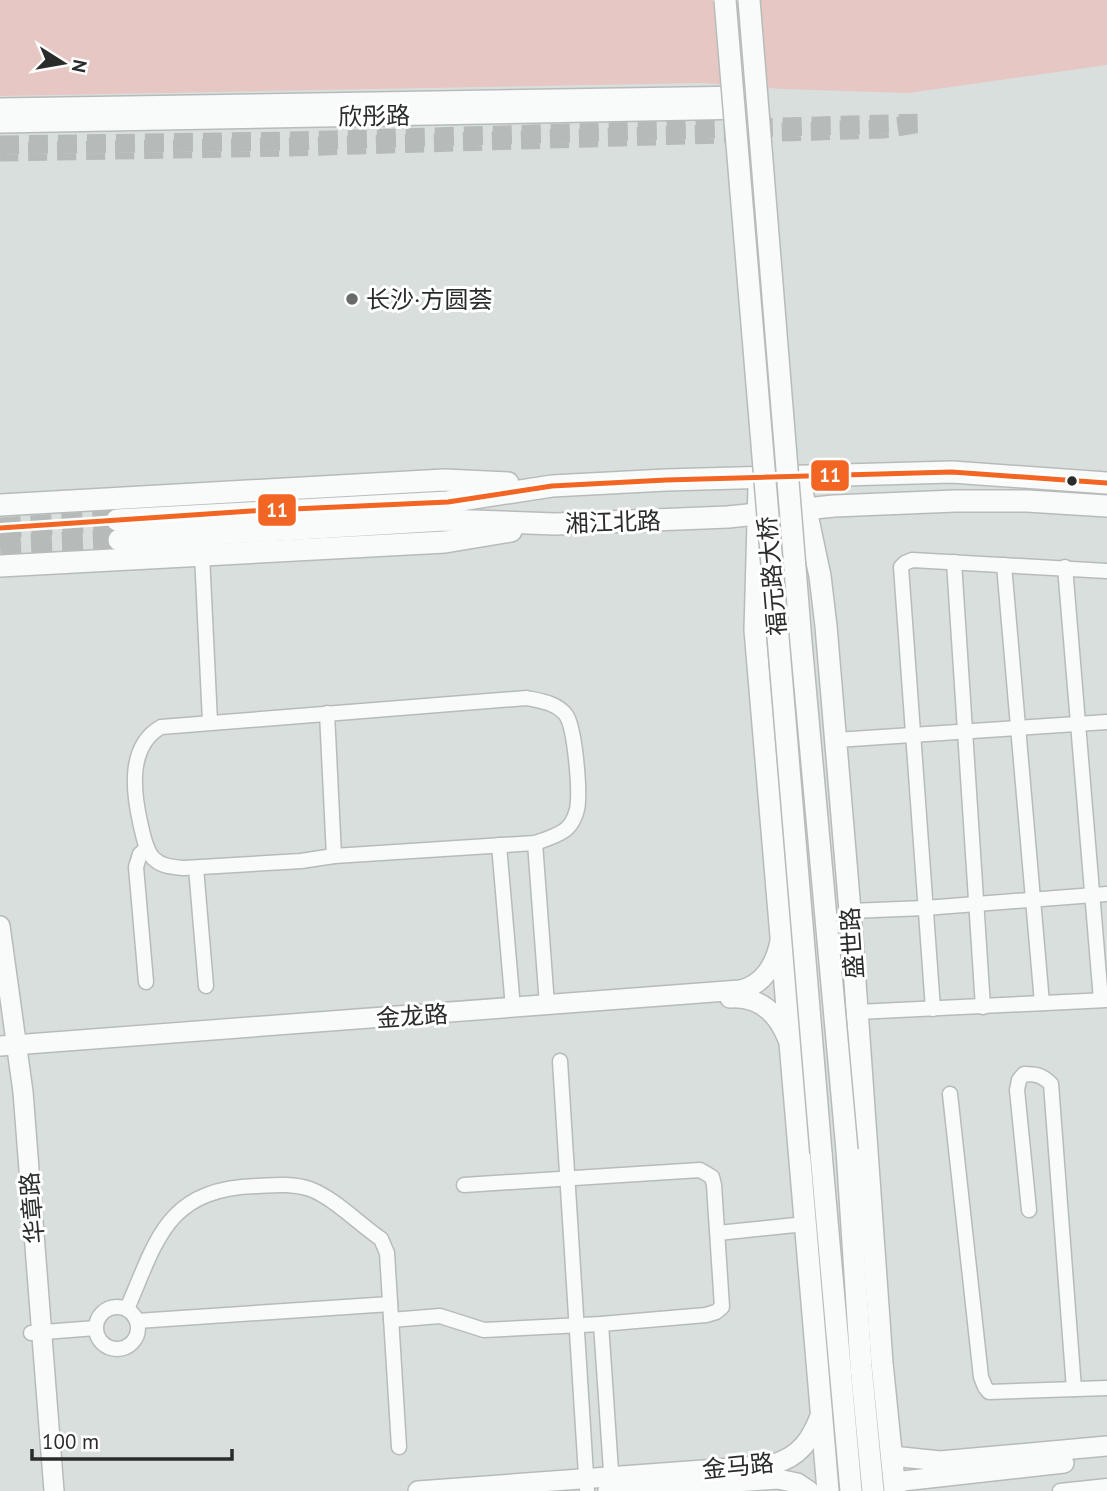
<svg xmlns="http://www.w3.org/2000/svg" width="1107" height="1491" font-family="'PT Sans','Noto Sans SC',sans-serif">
<rect width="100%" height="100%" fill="#d9dfdc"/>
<!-- green -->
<polygon fill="#e7c7c4" points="0,0 1107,0 1107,65 908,93 782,89 702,83 0,96"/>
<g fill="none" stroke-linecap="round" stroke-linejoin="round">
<!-- secondary-tunnel -->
<polyline stroke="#b6bbb9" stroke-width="19" stroke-dasharray="19 10" stroke-linecap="butt" points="0,145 290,141 922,123 883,129 290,147 0,152"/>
<!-- primary-tunnel -->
<g stroke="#b6bbb9" stroke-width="21" stroke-dasharray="21 10" stroke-linecap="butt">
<polyline points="0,528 117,520"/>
<polyline points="0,545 119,540"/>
</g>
<defs>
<g id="street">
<polyline points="202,555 210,722"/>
<polyline points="954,562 983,1007"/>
<polyline points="1004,565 1042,1003"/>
<polyline points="1065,567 1101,1000"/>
<path d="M 527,698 C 541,701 557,703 566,715 C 575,728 579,784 578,801 C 578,811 573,824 565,830 C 557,836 544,840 535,843 L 334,856 L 301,861 L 184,868 C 173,867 162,867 153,858 C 145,849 143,834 140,822 C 133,790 128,746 161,727 Z"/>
<polyline points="327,713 334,856"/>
<polyline points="836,740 1107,722"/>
<polyline points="535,843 547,1005"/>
<polyline points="499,845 513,1008"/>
<polyline points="196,868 206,986"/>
<polyline points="850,911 925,908 1107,894"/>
<polyline points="146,982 136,867 140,854 147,848"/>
<polyline points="933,1009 901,567 905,563 912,560 1107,571"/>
<polyline points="857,1012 1107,1000"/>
<polyline points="560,1061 587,1491"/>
<polyline points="950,1094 981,1377 985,1387 989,1392 1107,1388"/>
<path d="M 1029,1210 L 1017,1090 L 1019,1080 L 1024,1074 C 1036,1074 1042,1075 1051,1084 L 1074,1389"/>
<polyline points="718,1233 805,1224"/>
<circle cx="117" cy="1328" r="21"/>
<path d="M 127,1309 C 157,1239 167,1189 256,1186 C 273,1185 293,1183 310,1189 C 334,1198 359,1224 381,1239 L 387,1253 L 399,1447"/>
<polyline points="391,1320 440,1316 484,1330 601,1324 706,1315 716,1312 722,1307 714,1185 712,1177 700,1170 464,1185"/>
<polyline points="137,1321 390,1304"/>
<polyline points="601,1324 612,1486"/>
<polyline points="31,1333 96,1328"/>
<polyline points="1060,1491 1107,1486"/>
</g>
<g id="secondary">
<polyline points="0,108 748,96 749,120"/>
<polyline points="0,123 748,109"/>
<polyline points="0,926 23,1092 54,1491"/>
<path d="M 730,998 C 760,996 778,1013 788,1040"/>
<path d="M 0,1046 L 740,990 C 764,985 776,963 780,941"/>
<polyline points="892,1456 940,1461 1107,1446"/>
<polyline points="894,1482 1064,1463"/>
<path d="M 418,1491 L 770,1465 C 800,1458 812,1439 822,1411"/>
<polyline points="608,1491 778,1479 797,1483 809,1491"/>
</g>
<g id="primary">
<polyline points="799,477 820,576 826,626 850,911 882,1363 895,1491"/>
<polyline points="759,487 755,630 828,1491"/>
<polyline points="0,505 444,480 508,483"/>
<polyline points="117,520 448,502 552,486 666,480 952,472 1107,483"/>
<polyline points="119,540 444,520 555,524 728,517 834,506 955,501 1027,501 1107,506"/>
<polyline points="0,566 445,542 511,531"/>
<polyline points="847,1150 861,1366 873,1491"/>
<polyline points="821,1153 851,1491"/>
</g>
</defs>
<!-- street casing -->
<use href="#street" stroke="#b7bcba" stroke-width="17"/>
<!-- secondary casing -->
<use href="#secondary" stroke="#b7bcba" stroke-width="22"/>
<!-- primary casing -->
<use href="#primary" stroke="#b7bcba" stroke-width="24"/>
<!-- street -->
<use href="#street" stroke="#f9fafa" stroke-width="14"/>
<!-- secondary -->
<use href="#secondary" stroke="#f9fafa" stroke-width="19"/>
<!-- primary -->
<use href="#primary" stroke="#f9fafa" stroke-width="21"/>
<defs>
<g id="primary-bridge">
<polyline points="725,0 821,1153"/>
<polyline points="749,0 801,642 847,1150"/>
</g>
</defs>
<!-- primary-bridge casing -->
<use href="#primary-bridge" stroke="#b7bcba" stroke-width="24" stroke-linecap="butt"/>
<!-- primary-bridge -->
<use href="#primary-bridge" stroke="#f9fafa" stroke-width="21"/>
<defs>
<polyline id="bus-1" points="0,528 251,511 448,502 552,486 666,480 952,472 1107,483"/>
</defs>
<!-- bus-1 casing -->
<use href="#bus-1" stroke="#fff" stroke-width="10"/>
<!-- bus-1 -->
<use href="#bus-1" stroke="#f26522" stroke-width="5"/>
</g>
<!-- markers -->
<circle fill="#676b69" stroke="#fff" stroke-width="2.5" cx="352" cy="299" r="7"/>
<circle fill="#292c2b" stroke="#fff" stroke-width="2.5" cx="1072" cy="481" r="6"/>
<g text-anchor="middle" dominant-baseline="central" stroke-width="6" stroke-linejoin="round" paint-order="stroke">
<!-- street labels -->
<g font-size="24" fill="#292c2b" stroke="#fff">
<text transform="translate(374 116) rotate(-1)">欣彤路</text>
<text transform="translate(613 522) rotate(-2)">湘江北路</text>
<text transform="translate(772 576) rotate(-95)">福元路大桥</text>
<text transform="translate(852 943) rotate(-94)">盛世路</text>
<text transform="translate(412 1016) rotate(-4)">金龙路</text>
<text transform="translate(32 1208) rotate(-95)">华章路</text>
<text transform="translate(738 1466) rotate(-6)">金马路</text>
</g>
<!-- poi labels -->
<g font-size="24" fill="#292c2b" stroke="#fff" text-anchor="start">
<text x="366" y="299">长沙·方圆荟</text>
</g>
</g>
<g stroke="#fff" stroke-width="2.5">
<rect x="810" y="459" width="40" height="33" rx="7" fill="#f26522"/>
<rect x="257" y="493" width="40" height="34" rx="7" fill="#f26522"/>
</g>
<g font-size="19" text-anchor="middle" font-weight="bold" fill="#fff">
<text x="830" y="482">11</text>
<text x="277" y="517">11</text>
</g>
<!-- north arrow -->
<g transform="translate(63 63) rotate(101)" stroke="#ffffff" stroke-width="5" paint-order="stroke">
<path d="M0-5L12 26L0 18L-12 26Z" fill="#292c2b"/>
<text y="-10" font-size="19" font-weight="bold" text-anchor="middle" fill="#292c2b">N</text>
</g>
<!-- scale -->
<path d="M32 1449v10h200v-10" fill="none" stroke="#292c2b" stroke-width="3.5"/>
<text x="42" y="1449" font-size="21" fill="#292c2b" stroke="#ffffff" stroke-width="5" paint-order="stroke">100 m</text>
</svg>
